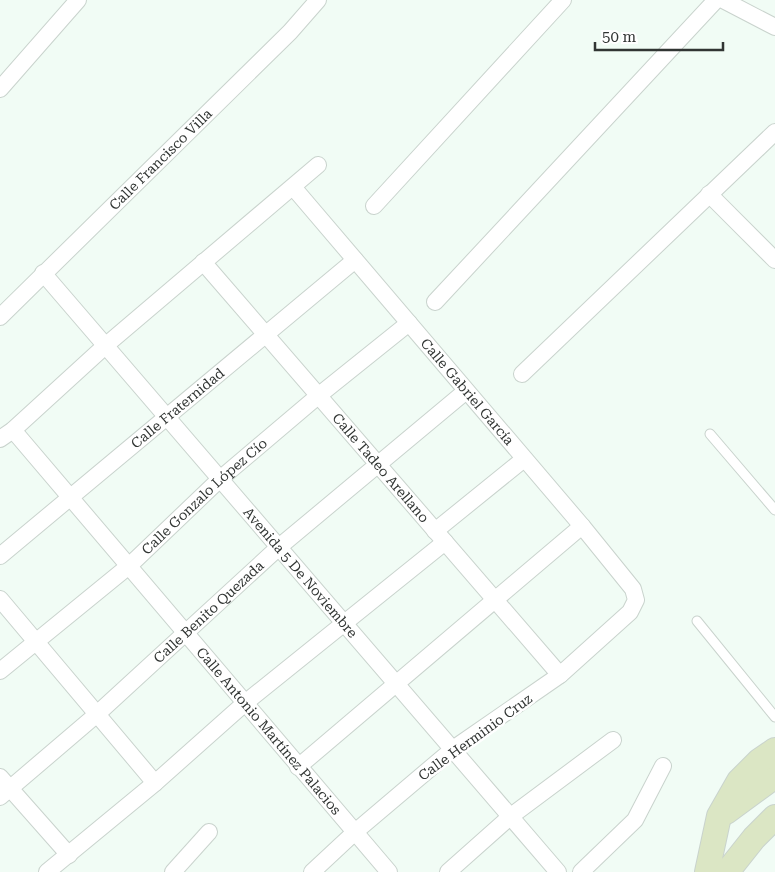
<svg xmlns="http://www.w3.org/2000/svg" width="775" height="872" font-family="'Roboto Serif',serif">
<rect width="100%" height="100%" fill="#f1fcf5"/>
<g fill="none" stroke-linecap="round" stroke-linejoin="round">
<defs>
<g id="service">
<polyline points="710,434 775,510"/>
<polyline points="697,621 775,717"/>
</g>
<g id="minor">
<polyline points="723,0 775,27"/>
<polyline points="0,89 78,0"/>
<path id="s1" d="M 293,187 L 582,526 L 633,589 L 636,600 L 630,612 L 560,675 L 453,749 L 355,832 L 312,872"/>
<polyline points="709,194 775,260"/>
<polyline points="374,206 563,0"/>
<path id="s2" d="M 203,262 L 560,675"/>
<path id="s3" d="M 43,273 L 558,872"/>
<polyline points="435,302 716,0"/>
<path id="s4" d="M 0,317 L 290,32 L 318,0"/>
<polyline points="522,374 775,132"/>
<path id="s5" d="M 13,430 L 389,872"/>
<polyline points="0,439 13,430 105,346 318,165"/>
<polyline points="435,531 524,459"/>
<path id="s6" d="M 0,556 L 355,260"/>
<polyline points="0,599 155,783"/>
<path id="s7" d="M 0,671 L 130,565 L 220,479 L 318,396 L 409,323"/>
<polyline points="298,767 582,526"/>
<polyline points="0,777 69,855"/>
<path id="s8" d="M 0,797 L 96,715 L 279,547 L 466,391"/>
<polyline points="47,872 155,783 245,703 445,542"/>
<polyline points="173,872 209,832"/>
<polyline points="448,872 511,816 613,740"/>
<polyline points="581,872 635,820 663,766"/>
</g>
<g id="secondary">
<polyline points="726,812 775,776"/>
<polyline points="707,872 719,816 739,781 759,761 775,750"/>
<polyline points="727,872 754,838 775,817"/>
</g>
</defs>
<!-- service casing -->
<use href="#service" stroke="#c9d3cd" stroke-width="11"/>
<!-- minor casing -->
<use href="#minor" stroke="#c9d3cd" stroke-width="18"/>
<!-- secondary casing -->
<use href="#secondary" stroke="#c9d3cd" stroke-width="26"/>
<!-- service -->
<use href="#service" stroke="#fff" stroke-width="9"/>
<!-- minor -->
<use href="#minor" stroke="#fff" stroke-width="16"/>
<!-- secondary -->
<use href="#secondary" stroke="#dbe6c4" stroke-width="24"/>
</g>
<g text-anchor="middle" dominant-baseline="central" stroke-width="5" stroke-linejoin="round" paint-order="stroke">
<!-- street labels -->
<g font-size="14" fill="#313533" stroke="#fff">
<text stroke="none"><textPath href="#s4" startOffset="225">Calle Francisco Villa</textPath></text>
<text stroke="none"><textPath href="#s1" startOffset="269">Calle Gabriel García</textPath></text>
<text stroke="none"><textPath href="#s6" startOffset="231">Calle Fraternidad</textPath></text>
<text stroke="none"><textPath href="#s2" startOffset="272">Calle Tadeo Arellano</textPath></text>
<text stroke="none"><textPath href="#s7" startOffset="269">Calle Gonzalo López Cío</textPath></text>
<text stroke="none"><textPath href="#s3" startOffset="395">Avenida 5 De Noviembre</textPath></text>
<text stroke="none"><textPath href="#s8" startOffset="279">Calle Benito Quezada</textPath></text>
<text stroke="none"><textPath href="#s5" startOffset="395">Calle Antonio Martínez Palacios</textPath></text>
<text transform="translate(475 737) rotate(-36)">Calle Herminio Cruz</text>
</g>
</g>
<!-- scale -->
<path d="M595 42v8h128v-8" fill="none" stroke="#313533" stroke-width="2.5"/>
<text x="602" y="42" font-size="15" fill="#313533" stroke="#ffffff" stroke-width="4" paint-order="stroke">50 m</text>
</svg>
